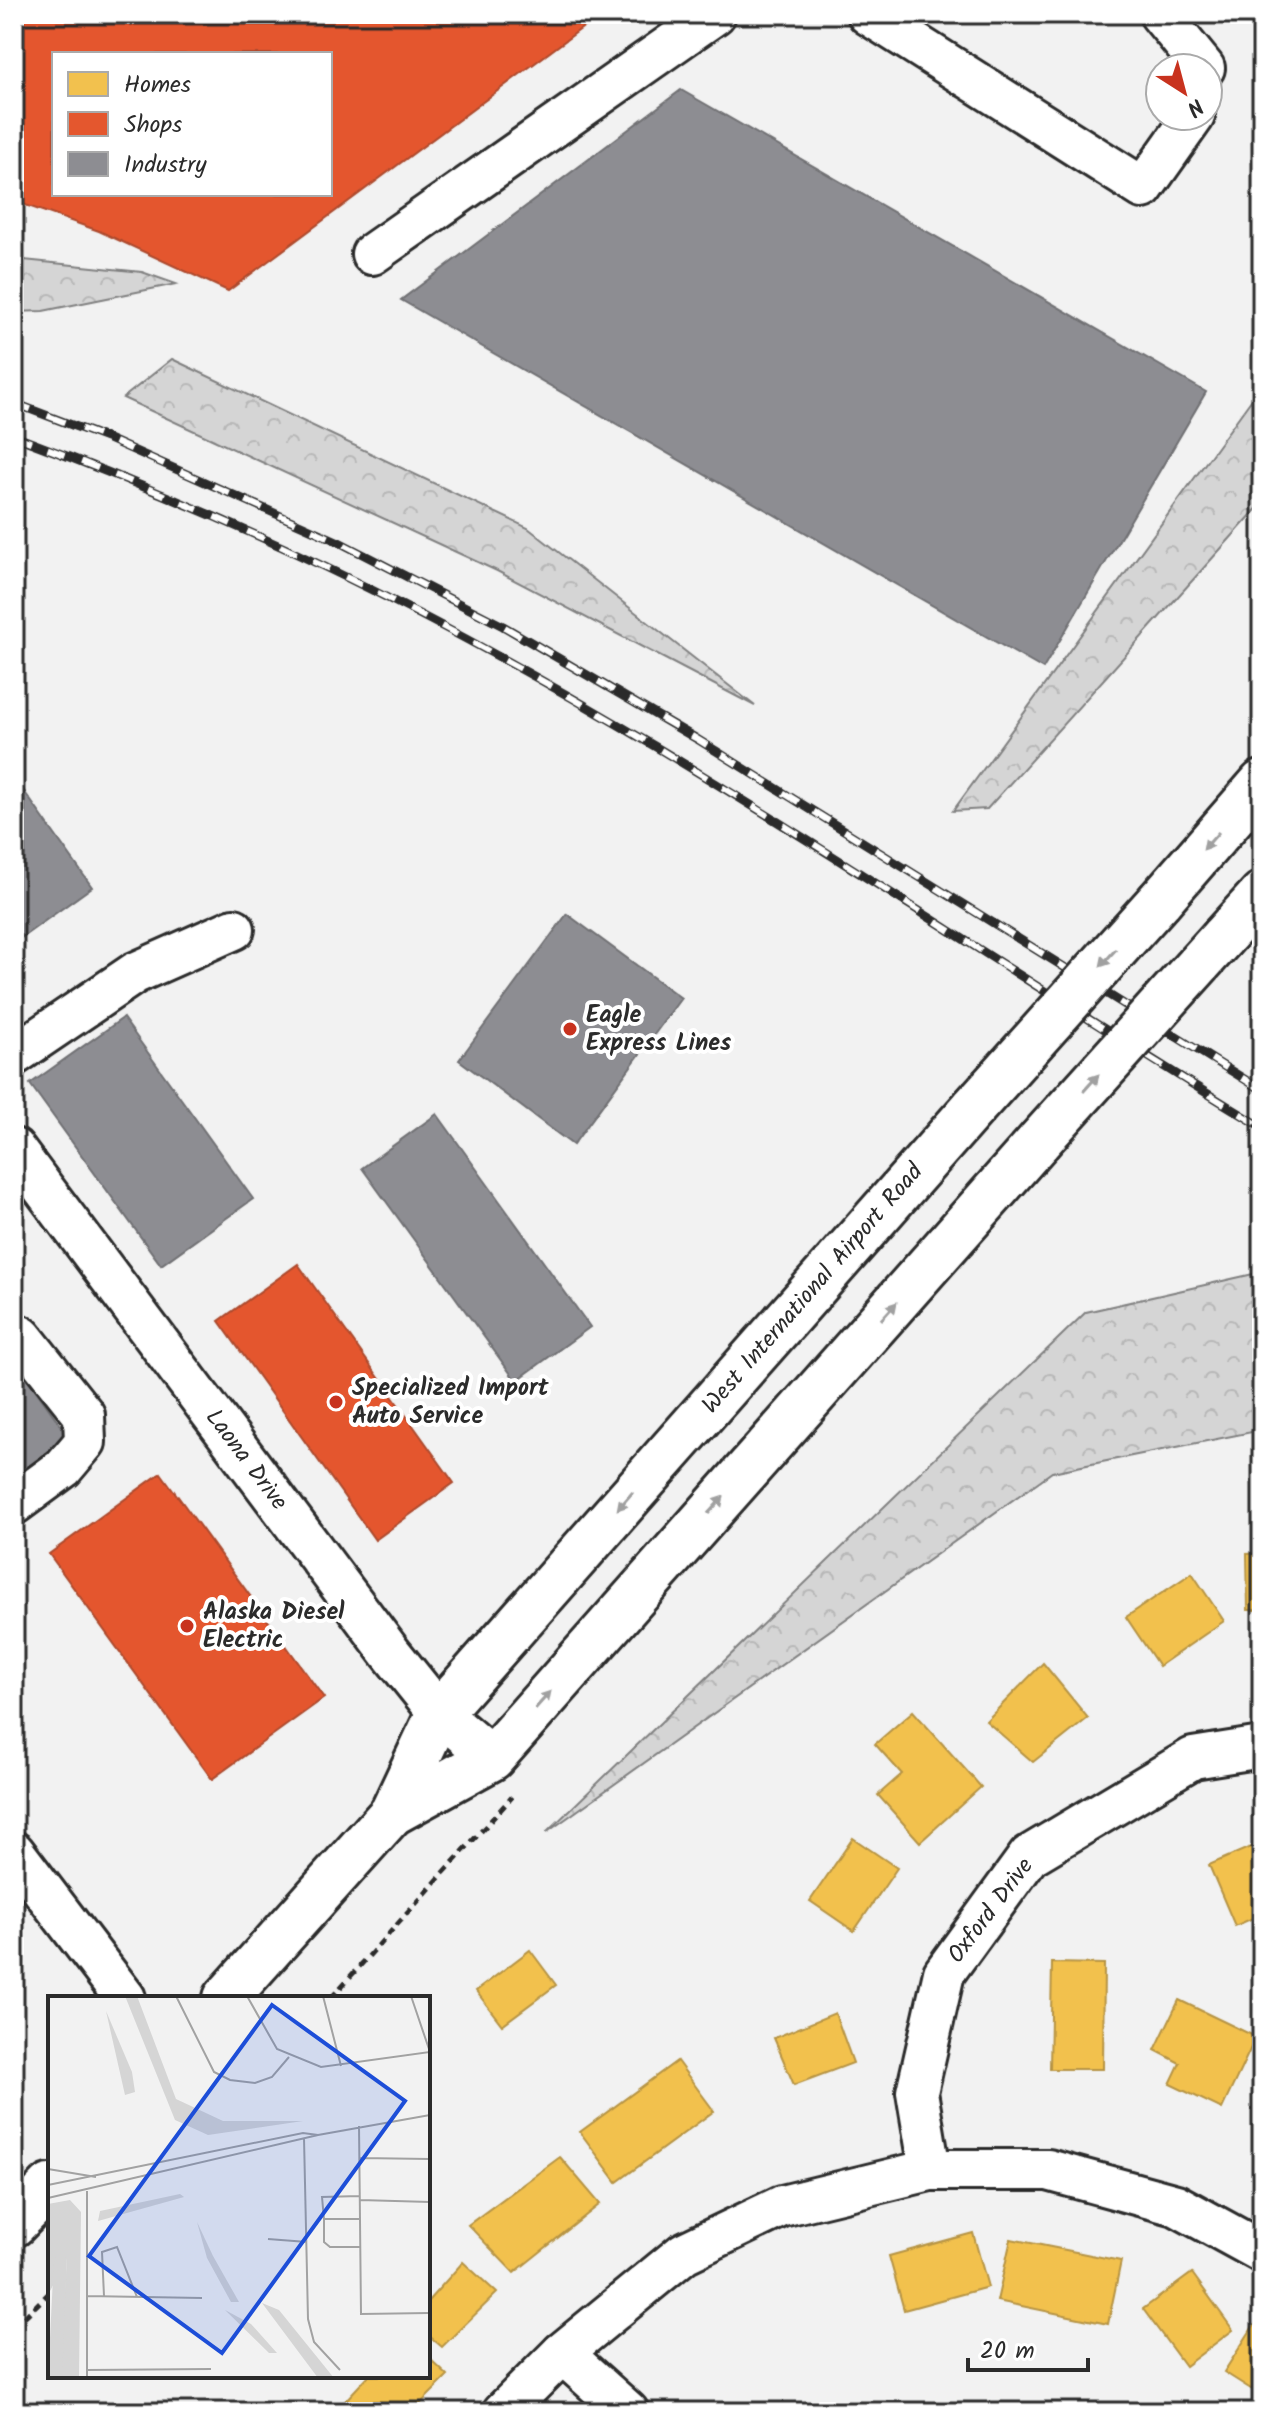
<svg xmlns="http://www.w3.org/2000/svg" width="1276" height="2426" font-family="Kalam,sans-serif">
<defs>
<pattern id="forest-crowns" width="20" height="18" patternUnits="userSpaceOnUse" patternTransform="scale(2)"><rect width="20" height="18" fill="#d5d5d5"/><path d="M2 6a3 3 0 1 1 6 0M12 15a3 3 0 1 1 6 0" fill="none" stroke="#b7b7b7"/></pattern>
</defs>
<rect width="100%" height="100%" fill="#f2f2f2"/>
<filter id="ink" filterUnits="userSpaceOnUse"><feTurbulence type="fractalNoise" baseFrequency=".0125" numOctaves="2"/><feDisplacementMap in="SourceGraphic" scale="16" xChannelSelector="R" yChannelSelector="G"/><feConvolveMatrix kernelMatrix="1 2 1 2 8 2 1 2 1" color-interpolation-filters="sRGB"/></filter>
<g filter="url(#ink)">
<!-- forest -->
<g fill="url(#forest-crowns)" stroke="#808080" stroke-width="2">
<polygon points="14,259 142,272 176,284 43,311 14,312"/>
<polygon points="172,359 528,528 755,706 497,571 123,398"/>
<polygon points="1262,385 1262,503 987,809 953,811"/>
<polygon points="1262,1272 1262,1430 1052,1472 546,1833 1086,1312"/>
</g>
<!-- homes -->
<g fill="#f2c14e" stroke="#b69444" stroke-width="2">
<polygon points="1262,1553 1262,1610 1248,1610 1247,1554"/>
<polygon points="1192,1573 1224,1621 1159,1666 1126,1617"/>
<polygon points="1043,1663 1088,1718 1033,1762 986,1721"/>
<polygon points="913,1711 981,1787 920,1842 878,1795 902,1774 875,1744"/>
<polygon points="853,1838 897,1868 854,1931 810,1901"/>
<polygon points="1262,1842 1262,1914 1235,1926 1209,1865"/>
<polygon points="530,1950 556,1985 502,2025 476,1991"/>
<polygon points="1052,1963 1104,1964 1103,2069 1050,2069"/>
<polygon points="1179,2000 1256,2037 1222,2109 1170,2084 1180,2063 1155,2050"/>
<polygon points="835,2013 853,2063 794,2085 774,2038"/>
<polygon points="677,2061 714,2111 617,2182 580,2132"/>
<polygon points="560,2157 600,2204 514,2273 468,2225"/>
<polygon points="973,2233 988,2287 904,2310 889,2256"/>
<polygon points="1011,2239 1121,2261 1108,2324 997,2301"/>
<polygon points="463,2262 497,2293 442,2347 428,2335 428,2301"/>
<polygon points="1192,2273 1233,2330 1185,2366 1143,2309"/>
<polygon points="1254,2325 1262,2330 1262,2396 1224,2372"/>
<polygon points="428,2357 448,2376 412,2412 358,2412 345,2401 368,2376 428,2376"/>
</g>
<!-- shops -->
<g fill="#e4572e" stroke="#ac4a2d" stroke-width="2" fill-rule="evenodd">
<path d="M 14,14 L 601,14 L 228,291 L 99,231 L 14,201 ZM 54,54 L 330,54 L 330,194 L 54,194 Z"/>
<polygon points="298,1264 454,1483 375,1540 219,1321"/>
<polygon points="161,1473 324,1698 212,1779 49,1554"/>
</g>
<!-- industry -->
<g fill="#8d8d92" stroke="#707073" stroke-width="2">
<polygon points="681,90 1206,392 1043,669 401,300"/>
<polygon points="14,777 92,887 14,943"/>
<polygon points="567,914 681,998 573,1145 459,1060"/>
<polygon points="123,1018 253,1199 161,1265 30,1084"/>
<polygon points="437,1114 590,1327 516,1381 362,1168"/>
<polygon points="14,1360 72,1441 14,1482"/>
</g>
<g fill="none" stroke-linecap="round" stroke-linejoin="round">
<defs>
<g id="minor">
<polyline points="868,14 1143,188 1194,116"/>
<polyline points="1160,14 1204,68"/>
<polyline points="372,254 715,14"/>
<polyline points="14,1055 135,973 234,929"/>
<polyline points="14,1149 390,1652 439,1713 492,1758"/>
<polyline points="14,1333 22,1337 84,1415 85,1442 63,1468 14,1504"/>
<polyline points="14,1852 125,1998"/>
<polyline points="930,2170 917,2092 944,1973 1029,1856 1193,1758 1262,1747"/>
<polyline points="562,2353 628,2412"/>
<polyline points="503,2412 562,2353 684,2253 782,2206 930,2170 1048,2170 1176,2205 1262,2252"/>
</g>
<g id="major">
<polyline points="1160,900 1262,783"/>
<polyline points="1222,938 1262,894"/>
<polyline points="392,1813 492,1758 1039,1141"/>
<polyline points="226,1998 392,1813 439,1713 974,1107"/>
<polyline points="14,2224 50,2187"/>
</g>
</defs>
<!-- minor casing -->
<use href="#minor" stroke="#2b2b2b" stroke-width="46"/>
<!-- major casing -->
<use href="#major" stroke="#2b2b2b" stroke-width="50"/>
<!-- path -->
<g stroke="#2b2b2b" stroke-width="5" stroke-dasharray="8 6" stroke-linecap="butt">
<polyline points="331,1998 512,1797"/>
<polyline points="14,2327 50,2292"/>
</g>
<!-- minor -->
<use href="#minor" stroke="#fff" stroke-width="40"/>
<!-- major -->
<use href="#major" stroke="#fff" stroke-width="44"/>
<defs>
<g id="rail">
<polyline points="14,403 106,438 337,541 503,626 697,739 1262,1090"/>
<path d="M 14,436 C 119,475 224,519 325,567 C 652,724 952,939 1262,1127"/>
</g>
</defs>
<!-- rail casing -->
<use href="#rail" stroke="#2b2b2b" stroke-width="9"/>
<!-- rail -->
<use href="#rail" stroke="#fff" stroke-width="6" stroke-dasharray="18" stroke-linecap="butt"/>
<defs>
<g id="major-bridge">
<polyline points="974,1107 1160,900"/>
<polyline points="1039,1141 1222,938"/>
</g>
</defs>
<!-- major-bridge casing -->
<use href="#major-bridge" stroke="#2b2b2b" stroke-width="50" stroke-linecap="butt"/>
<!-- major-bridge -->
<use href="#major-bridge" stroke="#fff" stroke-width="44"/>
</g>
<!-- one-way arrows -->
<defs><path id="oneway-solid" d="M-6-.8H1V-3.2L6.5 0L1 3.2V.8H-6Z" transform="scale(2)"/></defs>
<g fill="#a0a0a0">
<use href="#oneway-solid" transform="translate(1211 841) rotate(131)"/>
<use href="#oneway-solid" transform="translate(1108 958) rotate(132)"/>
<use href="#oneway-solid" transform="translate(1091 1083) rotate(-48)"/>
<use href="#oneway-solid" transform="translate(889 1311) rotate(-48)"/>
<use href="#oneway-solid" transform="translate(625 1501) rotate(131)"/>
<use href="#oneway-solid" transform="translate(716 1505) rotate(-48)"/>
<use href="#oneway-solid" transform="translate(543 1700) rotate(-48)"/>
</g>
</g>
<!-- markers -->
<g fill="#c8321e" stroke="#fff" stroke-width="3">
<circle cx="570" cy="1029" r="8"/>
<circle cx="336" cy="1402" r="8"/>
<circle cx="187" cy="1626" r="8"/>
</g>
<g text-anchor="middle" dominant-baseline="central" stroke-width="8" stroke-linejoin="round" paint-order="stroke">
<!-- poi labels -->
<g font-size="24" font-weight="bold" fill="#2b2b2b" stroke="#fff" text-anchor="start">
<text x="586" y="1015">Eagle<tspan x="586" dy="28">Express Lines</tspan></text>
<text x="352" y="1388">Specialized Import<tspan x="352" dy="28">Auto Service</tspan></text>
<text x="203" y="1612">Alaska Diesel<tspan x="203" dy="28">Electric</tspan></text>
</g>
<!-- street labels -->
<g font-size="24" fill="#2b2b2b" stroke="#fff">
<text transform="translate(813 1289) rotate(-49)">West International Airport Road</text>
<text transform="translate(246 1460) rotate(53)">Laona Drive</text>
<text transform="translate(991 1911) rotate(-53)">Oxford Drive</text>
</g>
</g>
<!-- overview -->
<g transform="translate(48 1996)">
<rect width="382" height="382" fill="#f2f2f2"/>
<path d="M 22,204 L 33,216 L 31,382 L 14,382 L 12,374 L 19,262 L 0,299 L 0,208 Z" fill="#d5d5d5"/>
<path d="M 77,0 L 89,0 L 128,103 L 175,125 L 255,125 L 160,139 L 127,124 ZM 58,15 L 84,76 L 87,96 L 77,99 ZM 132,198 L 136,201 L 50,225 L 52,215 ZM 149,226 L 165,260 L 191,306 L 183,306 L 159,262 ZM 19,261 L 14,382 L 0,382 L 6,262 ZM 214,307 L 231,314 L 286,382 L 270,382 ZM 177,314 L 203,328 L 229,357 L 221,357 Z" fill="#d5d5d5"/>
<path fill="none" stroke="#a2a2a2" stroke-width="2" d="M 128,0 L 166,76 L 182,84 L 207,87 L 224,81 L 241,61M 199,0 L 229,53 L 273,71 L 382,56 L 363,0M 275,0 L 293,70M 311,130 L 313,318 L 382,317M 256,142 L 260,323 L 266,346 L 292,374M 312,162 L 382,163M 0,173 L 48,181M 0,189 L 255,137 L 270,139M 39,195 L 39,382M 0,202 L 270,139 L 382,119M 312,204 L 382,206M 276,223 L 274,201 L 312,200M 312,223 L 276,223 L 276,246 L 282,251 L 313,251M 220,243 L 259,246M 39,300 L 154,302M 56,300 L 54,256 L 69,251 L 89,301M 39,374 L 163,373"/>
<path fill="#1d4ed8" fill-opacity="0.15" stroke="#1d4ed8" stroke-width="4" d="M 224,9 L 357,105 L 174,357 L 41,260 Z"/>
<rect width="382" height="382" fill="none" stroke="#2b2b2b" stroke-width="4"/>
</g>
<!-- margin -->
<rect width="1276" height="2426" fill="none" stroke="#fff" stroke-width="48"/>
<rect x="24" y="24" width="1228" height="2378" fill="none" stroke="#2b2b2b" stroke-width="3" filter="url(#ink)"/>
<!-- legend -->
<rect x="52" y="52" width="280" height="144" fill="#ffffff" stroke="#aaaaaa" stroke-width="2"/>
<rect x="68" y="72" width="40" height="24" fill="#f2c14e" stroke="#aaaaaa" stroke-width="2"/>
<text x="124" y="92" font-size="24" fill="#2b2b2b">Homes</text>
<rect x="68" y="112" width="40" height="24" fill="#e4572e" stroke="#aaaaaa" stroke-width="2"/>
<text x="124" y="132" font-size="24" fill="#2b2b2b">Shops</text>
<rect x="68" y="152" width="40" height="24" fill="#8d8d92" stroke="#aaaaaa" stroke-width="2"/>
<text x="124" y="172" font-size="24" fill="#2b2b2b">Industry</text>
<!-- north arrow -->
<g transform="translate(1184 92) rotate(144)"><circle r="38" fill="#ffffff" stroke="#aaaaaa" stroke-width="2"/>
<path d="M0-6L14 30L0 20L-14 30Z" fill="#c8321e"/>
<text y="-12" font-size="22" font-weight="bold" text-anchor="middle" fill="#2b2b2b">N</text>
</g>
<!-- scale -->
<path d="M968 2358v12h120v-12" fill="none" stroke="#2b2b2b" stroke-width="4"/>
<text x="980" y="2358" font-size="24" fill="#2b2b2b" stroke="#ffffff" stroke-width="6" paint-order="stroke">20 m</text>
</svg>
